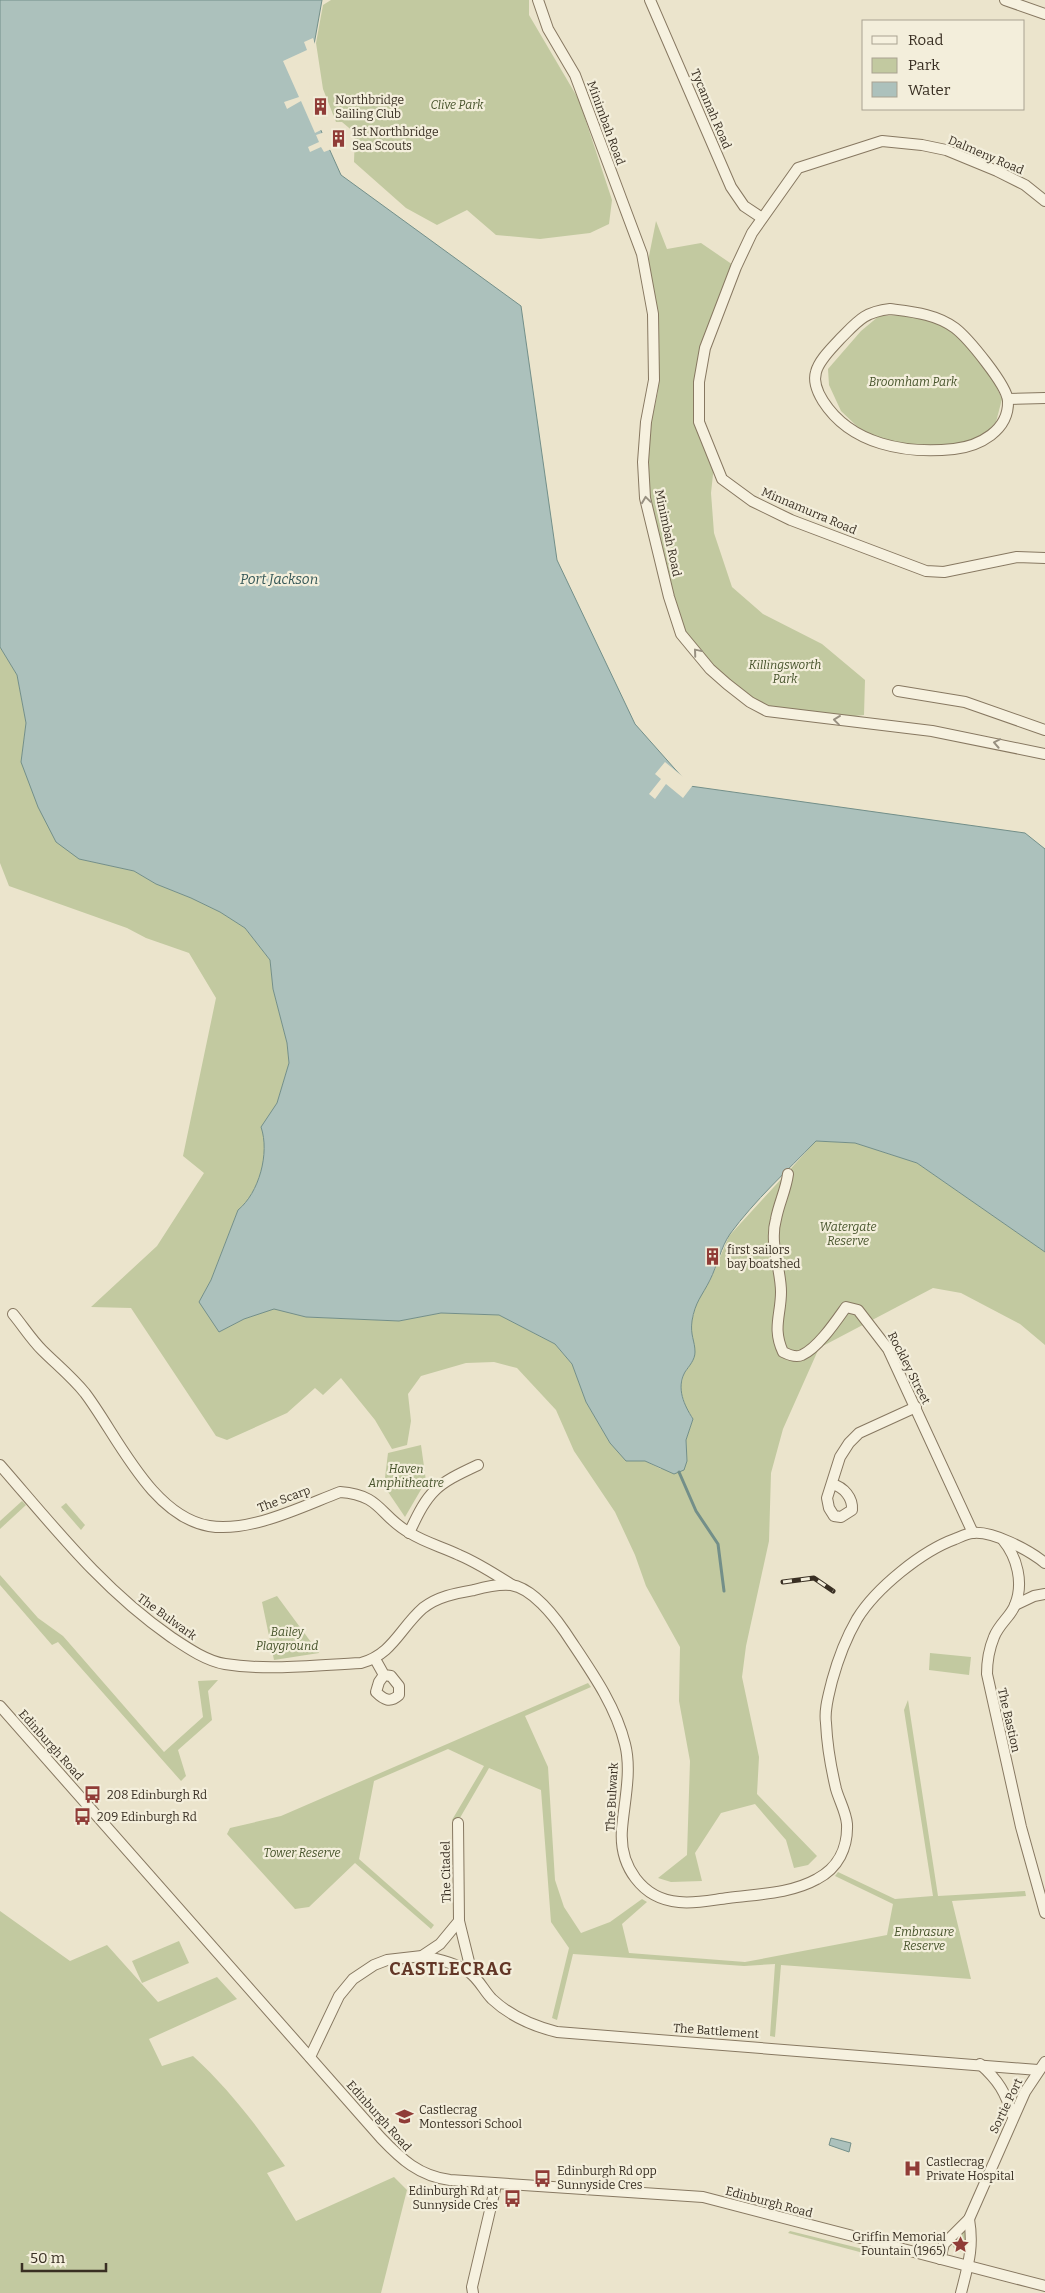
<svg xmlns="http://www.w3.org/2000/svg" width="1045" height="2293" font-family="Bitter,serif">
<rect width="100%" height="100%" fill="#ebe4cc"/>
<!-- green -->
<g fill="#c2c9a0">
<polygon points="331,0 529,0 529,15 579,100 612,200 609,224 590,233 540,239 496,235 467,210 437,225 406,208 354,162 355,133 342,122 336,122 323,89 316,43 323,5"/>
<polygon points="656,221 667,249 701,243 736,267 703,364 698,406 714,465 711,493 714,533 732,587 763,614 822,644 865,680 864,715 827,719 767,711 710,669 681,634 650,522 643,462 658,391 646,271"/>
<polygon points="907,315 934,317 962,333 987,367 1002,399 996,422 980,440 917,451 863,432 841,411 829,385 828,369 861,331 879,316"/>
<path d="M 0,647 L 17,675 L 26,723 L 21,762 L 79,859 L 134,871 L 156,884 L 191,898 L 220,912 L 245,928 L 270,960 L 273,989 L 287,1043 L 289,1063 L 277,1103 L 261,1127 C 270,1153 259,1193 238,1210 L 211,1280 L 199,1302 L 219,1332 L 244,1319 L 274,1308 L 306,1317 L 399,1321 L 441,1313 L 499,1315 L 555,1344 L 572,1364 L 586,1402 L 610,1443 L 661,1469 L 687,1461 L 686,1440 L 693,1419 L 686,1407 L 680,1389 L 684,1374 L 691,1363 L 695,1352 L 691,1337 L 692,1321 L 697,1299 L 710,1281 L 729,1236 L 816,1141 L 855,1143 L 917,1163 L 1045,1252 L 1045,1345 L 1020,1324 L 961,1293 L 933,1288 L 819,1348 L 783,1429 L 771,1473 L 769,1541 L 746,1646 L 742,1677 L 759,1757 L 757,1794 L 817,1856 L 808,1865 L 794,1868 L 786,1840 L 755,1804 L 721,1813 L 695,1853 L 702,1881 L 671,1882 L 658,1878 L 687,1855 L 690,1761 L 679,1701 L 680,1647 L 646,1586 L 635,1555 L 615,1512 L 574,1451 L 556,1410 L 517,1368 L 494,1362 L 466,1363 L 421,1376 L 408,1394 L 411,1421 L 407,1445 L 392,1449 L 375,1420 L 341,1378 L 323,1395 L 315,1388 L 287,1413 L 227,1440 L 216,1436 L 131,1308 L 91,1307 L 157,1246 L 204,1173 L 183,1156 L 216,998 L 189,953 L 146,938 L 127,928 L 9,886 L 0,863 Z"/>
<polygon points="421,1445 426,1481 405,1517 384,1486 388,1453"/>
<polygon points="22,1501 26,1505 0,1529 0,1521"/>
<polygon points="66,1503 85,1525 81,1530 61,1507"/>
<polygon points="0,1575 38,1618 63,1636 164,1752 203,1717 198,1681 218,1680 208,1691 212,1720 178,1750 186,1776 181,1781 58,1642 52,1645 0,1585"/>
<polygon points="277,1596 319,1653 274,1660 262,1602"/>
<polygon points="930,1653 971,1657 969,1675 929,1670"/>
<polygon points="588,1683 591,1687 525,1716 548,1767 555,1880 564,1907 581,1933 610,1922 642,1899 647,1902 622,1924 629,1953 745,1962 887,1935 893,1904 835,1876 838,1872 895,1899 933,1896 904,1710 908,1700 938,1896 1025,1891 1026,1896 952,1901 971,1979 781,1965 775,2037 770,2036 775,1964 744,1966 573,1954 557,2020 552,2018 569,1948 551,1922 541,1790 489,1768 457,1823 452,1820 484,1766 448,1749 374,1781 359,1859 434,1925 431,1929 355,1863 309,1907 295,1909 227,1834 230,1828 281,1816"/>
<path d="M 0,1911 L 70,1961 L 107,1945 L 158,2002 L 217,1977 L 237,1999 L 149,2039 L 162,2066 L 193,2056 C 229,2089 257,2126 285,2166 L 267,2173 L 296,2221 L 394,2177 L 407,2190 L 381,2293 L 0,2293 Z"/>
<polygon points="179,1941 189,1963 142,1983 132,1961"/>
<path d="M 966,2228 L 966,2249 C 960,2254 953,2251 952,2242 Z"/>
<polygon points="790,2231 871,2251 871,2255 788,2233"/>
</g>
<!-- water -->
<g fill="#acc1bc" stroke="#738f89">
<path d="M 0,0 L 322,0 L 305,95 L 341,175 L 521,306 L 557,560 L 635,724 L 690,786 L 1025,833 L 1045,849 L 1045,1252 L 917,1163 L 855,1143 L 816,1141 C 787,1171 755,1200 730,1234 C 721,1247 717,1266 710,1280 C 702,1296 695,1302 692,1321 C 690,1335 695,1341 695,1352 C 695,1360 689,1366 685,1372 C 676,1388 684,1405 693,1419 L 686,1440 L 687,1461 L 684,1470 L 674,1474 L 645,1461 L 626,1461 L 610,1443 L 586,1402 L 572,1364 L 555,1344 L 499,1315 L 441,1313 L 399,1321 L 306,1317 L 274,1309 L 244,1319 L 219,1332 L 199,1302 L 211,1280 L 238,1210 C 259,1193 270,1153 261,1127 L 277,1103 L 289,1063 L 287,1043 L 273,989 L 270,960 L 245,928 L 220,912 L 191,898 L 156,884 L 134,871 L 79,859 L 56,842 L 38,807 L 21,762 L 26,723 L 17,675 L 0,647 Z"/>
<polygon points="831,2138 851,2143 849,2152 829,2145"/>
</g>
<!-- pier -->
<g fill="#ebe4cc">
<polygon points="313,38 316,47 308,94 323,129 315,133 301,101 287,109 284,102 299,97 283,61 307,50 304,42"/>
<polygon points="325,132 332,149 324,152 321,147 310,152 308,147 319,142 316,135"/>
<polygon points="665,762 693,785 683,798 666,784 655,799 649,794 661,779 655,774"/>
</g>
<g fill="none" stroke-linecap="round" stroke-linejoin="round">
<!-- stream -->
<polyline stroke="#738f89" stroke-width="3" points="679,1472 696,1511 718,1544 724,1591"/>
<defs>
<g id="street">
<polyline points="538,0 548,29 575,75 642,254 653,314 654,380 646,422 643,462 645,498 669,597 681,634 710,669 727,684 750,702 767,711 932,731 1045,754"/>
<polyline points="650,0 731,187 744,206 762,218"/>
<polyline points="1005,0 1045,14"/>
<polyline points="1045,201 1025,185 997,171 946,150 922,145 882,141 798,168 752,233 736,267 705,348 699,382 699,422 722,479 752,501 791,520 926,571 944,572 1017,557 1045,558"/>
<path d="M 890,309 C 913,312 936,314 955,328 C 968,338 1007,385 1008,401 C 1009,431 979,446 954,449 C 906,454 851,445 823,401 C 818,393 813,382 816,372 C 819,360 832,348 840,339 C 858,321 864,312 890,309 Z"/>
<polyline points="1008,399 1045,398"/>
<polyline points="898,691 965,702 1045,730"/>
<path d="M 788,1174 C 786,1190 779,1203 776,1219 C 769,1244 781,1268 781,1292 C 781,1315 772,1328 783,1352 C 789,1355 796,1358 802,1355 C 818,1348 836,1321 846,1307 L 858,1310 L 888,1349 L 973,1533"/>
<path d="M 13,1314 C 23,1326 31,1339 42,1350 C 56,1364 72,1377 85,1393 C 117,1435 151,1516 209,1526 C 250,1533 303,1506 340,1492 C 382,1495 379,1516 410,1533 C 426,1543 443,1547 459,1555 C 478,1563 495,1574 512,1585"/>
<path d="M 0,1465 C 54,1527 102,1589 171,1637 C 186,1647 206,1661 225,1664 C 269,1671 317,1665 361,1663 C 393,1654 400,1628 423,1608 C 438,1596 457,1593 474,1590 C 485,1587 500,1584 511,1585 C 532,1588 554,1616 565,1632 C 588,1667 615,1703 625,1744 C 632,1771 624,1803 622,1829 C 619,1866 642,1899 679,1902 C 694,1904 712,1900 728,1898 C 757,1894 790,1894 817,1879 C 838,1868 848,1848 847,1824 C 846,1812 839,1800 836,1789 C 831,1768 827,1744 826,1723 C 824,1709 829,1694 832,1681 C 838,1659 846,1638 857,1619 C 876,1588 922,1551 955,1539 C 960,1537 968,1533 973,1533 C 993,1531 1029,1550 1045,1563"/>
<path d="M 832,1484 C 844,1487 853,1498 852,1510 L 841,1517 L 834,1516 L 829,1508 L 827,1498 L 840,1457 L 849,1443 L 859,1433 L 916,1407"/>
<path d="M 409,1533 C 429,1490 435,1485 478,1465"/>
<path d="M 1003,1540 C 1017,1557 1024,1583 1015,1605 C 1011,1616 999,1624 994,1637 C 989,1649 987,1661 987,1674 L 1021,1827 L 1045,1913"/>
<polyline points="1015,1605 1034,1596 1045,1594"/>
<path d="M 375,1659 L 384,1675 L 391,1676 L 399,1686 L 399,1695 C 390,1703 384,1700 376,1692 L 379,1682 L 384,1675"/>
<path d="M 0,1706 L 381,2138 C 401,2159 419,2176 450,2180 L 703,2197 L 1045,2286"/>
<polyline points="459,1921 472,1974"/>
<path d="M 422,1956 C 439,1959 455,1963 469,1972 C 479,1979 484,1991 492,1999 C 511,2017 533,2026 557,2032 L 1038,2070"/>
<polyline points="310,2057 339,1996 353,1979 374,1965 387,1960 422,1956 440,1944 459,1921 458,1823"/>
<path d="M 980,2064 C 999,2081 1005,2092 1013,2116"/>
<polyline points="940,2259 944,2244 969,2219 1025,2092 1045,2062"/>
<polyline points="473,2293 472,2287 496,2185"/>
<path d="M 961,2293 C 968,2265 974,2248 969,2219"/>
</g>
</defs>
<!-- street casing -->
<use href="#street" stroke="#877861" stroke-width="12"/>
<!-- street -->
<use href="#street" stroke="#f6f1df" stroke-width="10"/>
<defs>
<polyline id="rail" points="783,1582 814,1578 833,1591"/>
</defs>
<!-- rail casing -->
<use href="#rail" stroke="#392f23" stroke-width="5"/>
<!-- rail -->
<use href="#rail" stroke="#f3eedb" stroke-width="3" stroke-dasharray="9" stroke-linecap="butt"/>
</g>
<!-- one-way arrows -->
<defs><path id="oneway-chevron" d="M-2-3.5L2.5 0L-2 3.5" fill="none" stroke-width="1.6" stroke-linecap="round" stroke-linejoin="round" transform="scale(1.25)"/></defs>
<g stroke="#989081">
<use href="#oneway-chevron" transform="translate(646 500) rotate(-98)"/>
<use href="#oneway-chevron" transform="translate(697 652) rotate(-130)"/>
<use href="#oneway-chevron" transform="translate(837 720) rotate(-173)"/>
<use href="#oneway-chevron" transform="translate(997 743) rotate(-169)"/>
</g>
<!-- icons -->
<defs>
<symbol id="building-bare" viewBox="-9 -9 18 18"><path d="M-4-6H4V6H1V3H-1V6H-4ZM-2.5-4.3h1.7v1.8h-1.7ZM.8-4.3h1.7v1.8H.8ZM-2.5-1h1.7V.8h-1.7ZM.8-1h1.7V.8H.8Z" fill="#903c37" stroke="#f3eedb" stroke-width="2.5" paint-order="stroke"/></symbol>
<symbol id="bus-bare" viewBox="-9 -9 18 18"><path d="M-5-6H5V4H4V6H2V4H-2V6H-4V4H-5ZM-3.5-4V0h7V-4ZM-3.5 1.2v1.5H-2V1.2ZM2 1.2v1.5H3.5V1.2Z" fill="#903c37" stroke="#f3eedb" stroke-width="2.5" paint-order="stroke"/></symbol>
<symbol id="school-bare" viewBox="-9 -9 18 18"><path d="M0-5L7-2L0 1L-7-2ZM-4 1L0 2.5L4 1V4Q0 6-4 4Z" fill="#903c37" stroke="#f3eedb" stroke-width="2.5" paint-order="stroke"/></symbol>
<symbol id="hospital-bare" viewBox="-9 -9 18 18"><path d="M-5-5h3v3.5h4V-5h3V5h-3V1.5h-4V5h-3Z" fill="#903c37" stroke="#f3eedb" stroke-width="2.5" paint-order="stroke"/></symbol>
<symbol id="sight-bare" viewBox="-9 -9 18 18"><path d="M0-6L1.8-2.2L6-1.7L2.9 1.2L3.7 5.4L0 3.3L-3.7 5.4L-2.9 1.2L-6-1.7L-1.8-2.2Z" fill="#903c37" stroke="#f3eedb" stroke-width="2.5" paint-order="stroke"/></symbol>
</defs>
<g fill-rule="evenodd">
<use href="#building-bare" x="308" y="94" width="25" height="25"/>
<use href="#building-bare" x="326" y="126" width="25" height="25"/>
<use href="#building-bare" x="700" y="1244" width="25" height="25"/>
<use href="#bus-bare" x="80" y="1782" width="25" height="25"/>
<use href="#bus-bare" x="70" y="1804" width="25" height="25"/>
<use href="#school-bare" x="392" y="2104" width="25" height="25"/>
<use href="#hospital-bare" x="900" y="2156" width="25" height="25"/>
<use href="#bus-bare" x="530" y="2166" width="25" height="25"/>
<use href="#bus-bare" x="500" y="2186" width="25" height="25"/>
<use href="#sight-bare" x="948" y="2232" width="25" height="25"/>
</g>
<g text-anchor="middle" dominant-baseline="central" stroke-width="4.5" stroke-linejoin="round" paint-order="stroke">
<!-- poi labels -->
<g font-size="12" fill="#392f23" stroke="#f3eedb" text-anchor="start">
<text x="335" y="100">Northbridge<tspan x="335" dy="14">Sailing Club</tspan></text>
<text x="352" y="132">1st Northbridge<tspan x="352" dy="14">Sea Scouts</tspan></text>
<text x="727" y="1250">first sailors<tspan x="727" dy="14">bay boatshed</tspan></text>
<text x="107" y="1795">208 Edinburgh Rd</text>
<text x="97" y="1817">209 Edinburgh Rd</text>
<text x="419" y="2110">Castlecrag<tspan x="419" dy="14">Montessori School</tspan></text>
<text x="926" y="2162">Castlecrag<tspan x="926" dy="14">Private Hospital</tspan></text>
<text x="557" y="2171">Edinburgh Rd opp<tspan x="557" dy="14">Sunnyside Cres</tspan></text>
<text x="498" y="2191" text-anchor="end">Edinburgh Rd at<tspan x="498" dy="14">Sunnyside Cres</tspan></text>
<text x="946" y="2237" text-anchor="end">Griffin Memorial<tspan x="946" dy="14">Fountain (1965)</tspan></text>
</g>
<!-- park labels -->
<g font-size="12" font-style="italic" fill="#47542c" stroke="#f3eedb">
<text x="457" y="105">Clive Park</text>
<text x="913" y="382">Broomham Park</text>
<text x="785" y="665">Killingsworth<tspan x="785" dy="14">Park</tspan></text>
<text x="848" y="1227">Watergate<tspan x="848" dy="14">Reserve</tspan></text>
<text x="406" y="1469">Haven<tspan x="406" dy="14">Amphitheatre</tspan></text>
<text x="287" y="1632">Bailey<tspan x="287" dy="14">Playground</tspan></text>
<text x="302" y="1853">Tower Reserve</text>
<text x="924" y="1932">Embrasure<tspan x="924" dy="14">Reserve</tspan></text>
</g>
<!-- street labels -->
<g font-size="12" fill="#392f23" stroke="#f3eedb">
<text transform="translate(711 109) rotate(67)">Tycannah Road</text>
<text transform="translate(606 123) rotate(70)">Minimbah Road</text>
<text transform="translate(986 155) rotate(23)">Dalmeny Road</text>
<text transform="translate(809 511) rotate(23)">Minnamurra Road</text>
<text transform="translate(668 533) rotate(78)">Minimbah Road</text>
<text transform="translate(909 1368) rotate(63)">Rockley Street</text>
<text transform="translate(284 1499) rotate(-20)">The Scarp</text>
<text transform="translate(167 1617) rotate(36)">The Bulwark</text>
<text transform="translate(1009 1720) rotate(77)">The Bastion</text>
<text transform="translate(51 1745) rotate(48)">Edinburgh Road</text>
<text transform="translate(612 1797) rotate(-87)">The Bulwark</text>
<text transform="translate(446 1872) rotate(-91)">The Citadel</text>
<text transform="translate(716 2031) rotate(4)">The Battlement</text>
<text transform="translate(1006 2106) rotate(-64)">Sortie Port</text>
<text transform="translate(379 2116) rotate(48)">Edinburgh Road</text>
<text transform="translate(769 2202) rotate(15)">Edinburgh Road</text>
</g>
<!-- water labels -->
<g font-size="14" font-style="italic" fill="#345757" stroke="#f3eedb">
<text x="279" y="579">Port Jackson</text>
</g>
<!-- district labels -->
<g font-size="18" font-weight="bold" letter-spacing="1" fill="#623626" stroke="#f3eedb">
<text x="451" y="1969">CASTLECRAG</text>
</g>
</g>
<!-- legend -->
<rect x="862" y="20" width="162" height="90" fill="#f3eedb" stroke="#a9a291"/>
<rect x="872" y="36" width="25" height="8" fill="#f6f1df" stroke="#a9a291"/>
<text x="908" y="45" font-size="15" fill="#392f23">Road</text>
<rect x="872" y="58" width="25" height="15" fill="#c2c9a0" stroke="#a9a291"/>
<text x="908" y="70" font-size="15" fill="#392f23">Park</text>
<rect x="872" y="82" width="25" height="15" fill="#acc1bc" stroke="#a9a291"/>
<text x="908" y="95" font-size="15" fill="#392f23">Water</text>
<!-- scale -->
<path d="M22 2263v8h84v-8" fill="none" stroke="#392f23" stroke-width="2.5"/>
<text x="30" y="2263" font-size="15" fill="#392f23" stroke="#f3eedb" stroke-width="4" paint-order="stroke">50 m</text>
</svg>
